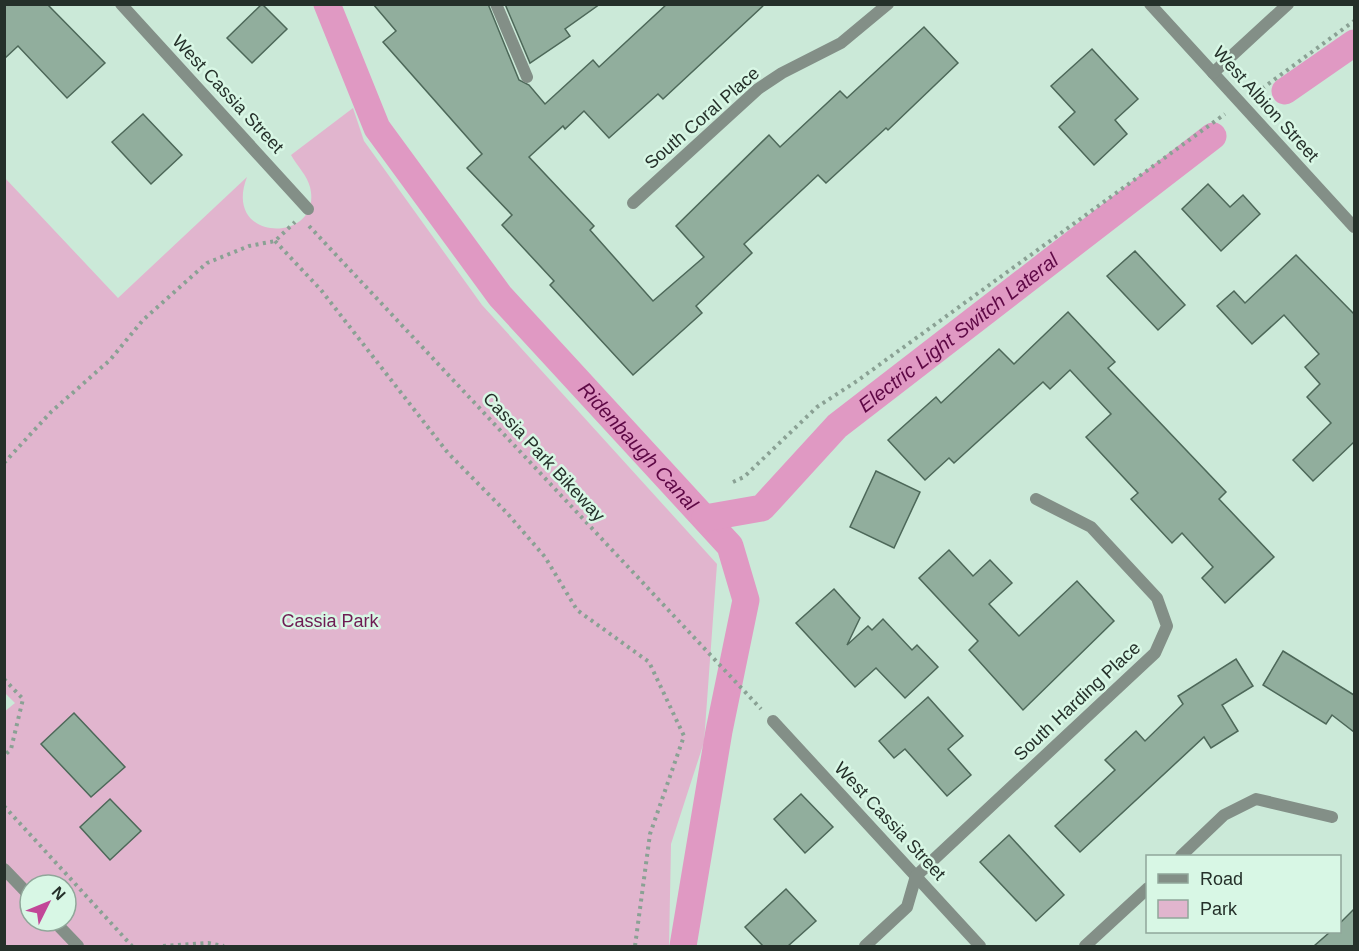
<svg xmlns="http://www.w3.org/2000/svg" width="1359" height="951" font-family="Arial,sans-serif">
<rect width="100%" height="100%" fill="#cbe9d8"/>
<!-- green -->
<path fill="#e1b5ce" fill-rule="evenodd" d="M 353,108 L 364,141 L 482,305 L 717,564 L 704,742 L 671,844 L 669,946 L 5,946 L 4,712 L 15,703 L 4,692 L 5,178 L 118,298 L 247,177 C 221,244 324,244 310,187 C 307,175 297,166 291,155 ZM 30,885 L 66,885 L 66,921 L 30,921 Z"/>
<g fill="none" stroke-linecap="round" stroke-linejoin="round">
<!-- canal -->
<g stroke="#e099c3" stroke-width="27">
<path id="s1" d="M 327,4 L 377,128 L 500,296 L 730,546 L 746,600 L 719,731 L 683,946"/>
<polyline points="1285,91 1354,43"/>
<path id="s2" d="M 705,518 L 762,508 L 837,426 L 1213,136"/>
</g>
</g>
<!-- building -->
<g fill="#91ae9d" stroke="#4d6859" stroke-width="1.5">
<polygon points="4,4 47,4 105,63 67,98 18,46 4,59"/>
<polygon points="262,4 287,29 252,63 227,38"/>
<polygon points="373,4 488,4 519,80 529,85 545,104 593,60 599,67 667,4 765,4 663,99 658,94 609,138 584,111 565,129 563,126 529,157 594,226 590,230 653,301 704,257 676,226 769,135 780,147 840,91 847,98 924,27 958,63 888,130 886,128 826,183 818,175 744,244 752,253 696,306 702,313 633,375 550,285 554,281 502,225 512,215 467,168 482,154 383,42 396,31"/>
<polygon points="505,4 600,4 565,29 570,36 530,63"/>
<polygon points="1092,49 1138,99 1115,120 1127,134 1094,165 1059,127 1075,112 1051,86"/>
<polygon points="143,114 182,155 151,184 112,142"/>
<polygon points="1208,184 1230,207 1243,195 1260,214 1221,251 1182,209"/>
<polygon points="1135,251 1185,305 1158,330 1107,276"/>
<polygon points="1296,255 1354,314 1354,442 1313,481 1293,460 1331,423 1307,397 1320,384 1305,367 1319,354 1284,315 1252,344 1217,306 1234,291 1245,303"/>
<polygon points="1068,312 1115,362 1108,368 1226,492 1219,499 1274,557 1225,603 1202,578 1213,567 1182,533 1172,543 1131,499 1138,493 1086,437 1111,414 1070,370 1050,389 1043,382 954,463 949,458 925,480 888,440 936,397 941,403 999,349 1014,364"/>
<polygon points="876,471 920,492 894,548 850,527"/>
<polygon points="949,550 973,576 990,560 1012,583 989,604 1019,636 1077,581 1114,621 1023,710 969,650 978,641 919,578"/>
<polygon points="834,589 860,618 847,645 868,626 872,630 883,619 912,650 917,645 938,667 905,698 876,668 855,687 796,623"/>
<polygon points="1283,651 1354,695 1354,732 1332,715 1326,724 1263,685"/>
<polygon points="1236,659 1253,686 1222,705 1238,731 1211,748 1204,737 1080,852 1055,826 1115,770 1105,760 1136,731 1145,741 1183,704 1178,696"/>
<polygon points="928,697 963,736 948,749 971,775 947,796 905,749 894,758 879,741"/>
<polygon points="74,713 125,767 91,797 41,744"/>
<polygon points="801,794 833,827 805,853 774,819"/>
<polygon points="110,799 141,831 110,860 80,827"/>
<polygon points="1009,835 1064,895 1036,921 980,862"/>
<polygon points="786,889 816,921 788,946 763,946 745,927"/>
<polygon points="1354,909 1354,946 1314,946 1330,932 1340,932 1340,923"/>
</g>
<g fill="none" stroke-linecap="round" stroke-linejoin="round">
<!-- path -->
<g stroke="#8aa194" stroke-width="4" stroke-dasharray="3 4.5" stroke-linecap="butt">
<polyline points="1256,93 1354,21"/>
<polyline points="309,226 761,709"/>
<polyline points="275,241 321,290 448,453 507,513 545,557 577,610 649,662 684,736 650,834 635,946"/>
<polyline points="4,463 51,412 110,360 143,320 207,263 249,246 275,241 295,222"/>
<polyline points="733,482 744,477 817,407 857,381 1225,114"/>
<polyline points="4,679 23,699 11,749 4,756"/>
<polyline points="4,806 132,946"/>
<polyline points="163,946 208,943 224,946"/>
</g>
<!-- service -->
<g stroke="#838f87" stroke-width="12">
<polyline points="496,4 527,77"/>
<polyline points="4,869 30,896"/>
<polyline points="54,921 78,946"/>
</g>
<!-- minor -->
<g stroke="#838f87" stroke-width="12">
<polyline points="121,4 308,209"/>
<polyline points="1150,4 1354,227"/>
<polyline points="1213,73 1288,4"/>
<polyline points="633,203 758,89 782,73 841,43 888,4"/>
<polyline points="773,721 980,946"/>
<polyline points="1181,856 1224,815 1256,799 1332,817"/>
<polyline points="865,946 907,907 916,876 1155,653 1167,626 1157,598 1091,527 1036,499"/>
<polyline points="1085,946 1148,888"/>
</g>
</g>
<g text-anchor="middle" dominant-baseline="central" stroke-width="5" stroke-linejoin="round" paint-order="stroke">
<!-- street labels -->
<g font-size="18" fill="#25302a" stroke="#d8f7e5">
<text transform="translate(228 94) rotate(47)">West Cassia Street</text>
<text transform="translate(1266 104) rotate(48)">West Albion Street</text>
<text transform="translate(702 118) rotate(-41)">South Coral Place</text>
<text transform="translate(544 457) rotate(47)">Cassia Park Bikeway</text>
<text transform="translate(1077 701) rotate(-43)">South Harding Place</text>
<text transform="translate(890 821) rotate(47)">West Cassia Street</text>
</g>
<!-- park labels -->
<g font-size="18" fill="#6e1b53" stroke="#d8f7e5">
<text x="330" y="621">Cassia Park</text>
</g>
<!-- water labels -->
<g font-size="20" font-style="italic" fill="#5e0845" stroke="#d8f7e5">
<text stroke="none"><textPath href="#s2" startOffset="322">Electric Light Switch Lateral</textPath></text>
<text stroke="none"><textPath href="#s1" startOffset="546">Ridenbaugh Canal</textPath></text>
</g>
</g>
<!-- border -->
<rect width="1359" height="951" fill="none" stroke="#25302a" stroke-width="12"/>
<!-- legend -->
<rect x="1146" y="855" width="195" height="78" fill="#d8f7e5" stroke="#90a79a" stroke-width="1.5"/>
<rect x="1158" y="874" width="30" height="9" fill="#838f87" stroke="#90a79a" stroke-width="1.5"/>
<text x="1200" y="885" font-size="18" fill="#25302a">Road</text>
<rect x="1158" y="900" width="30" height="18" fill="#e1b5ce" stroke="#90a79a" stroke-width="1.5"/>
<text x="1200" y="915" font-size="18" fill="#25302a">Park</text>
<!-- north arrow -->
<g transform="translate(48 903) rotate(47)"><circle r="28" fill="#d8f7e5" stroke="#90a79a" stroke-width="1.5"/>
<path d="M0-4.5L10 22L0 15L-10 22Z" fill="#c24798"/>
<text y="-9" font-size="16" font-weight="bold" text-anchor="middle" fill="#25302a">N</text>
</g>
</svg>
